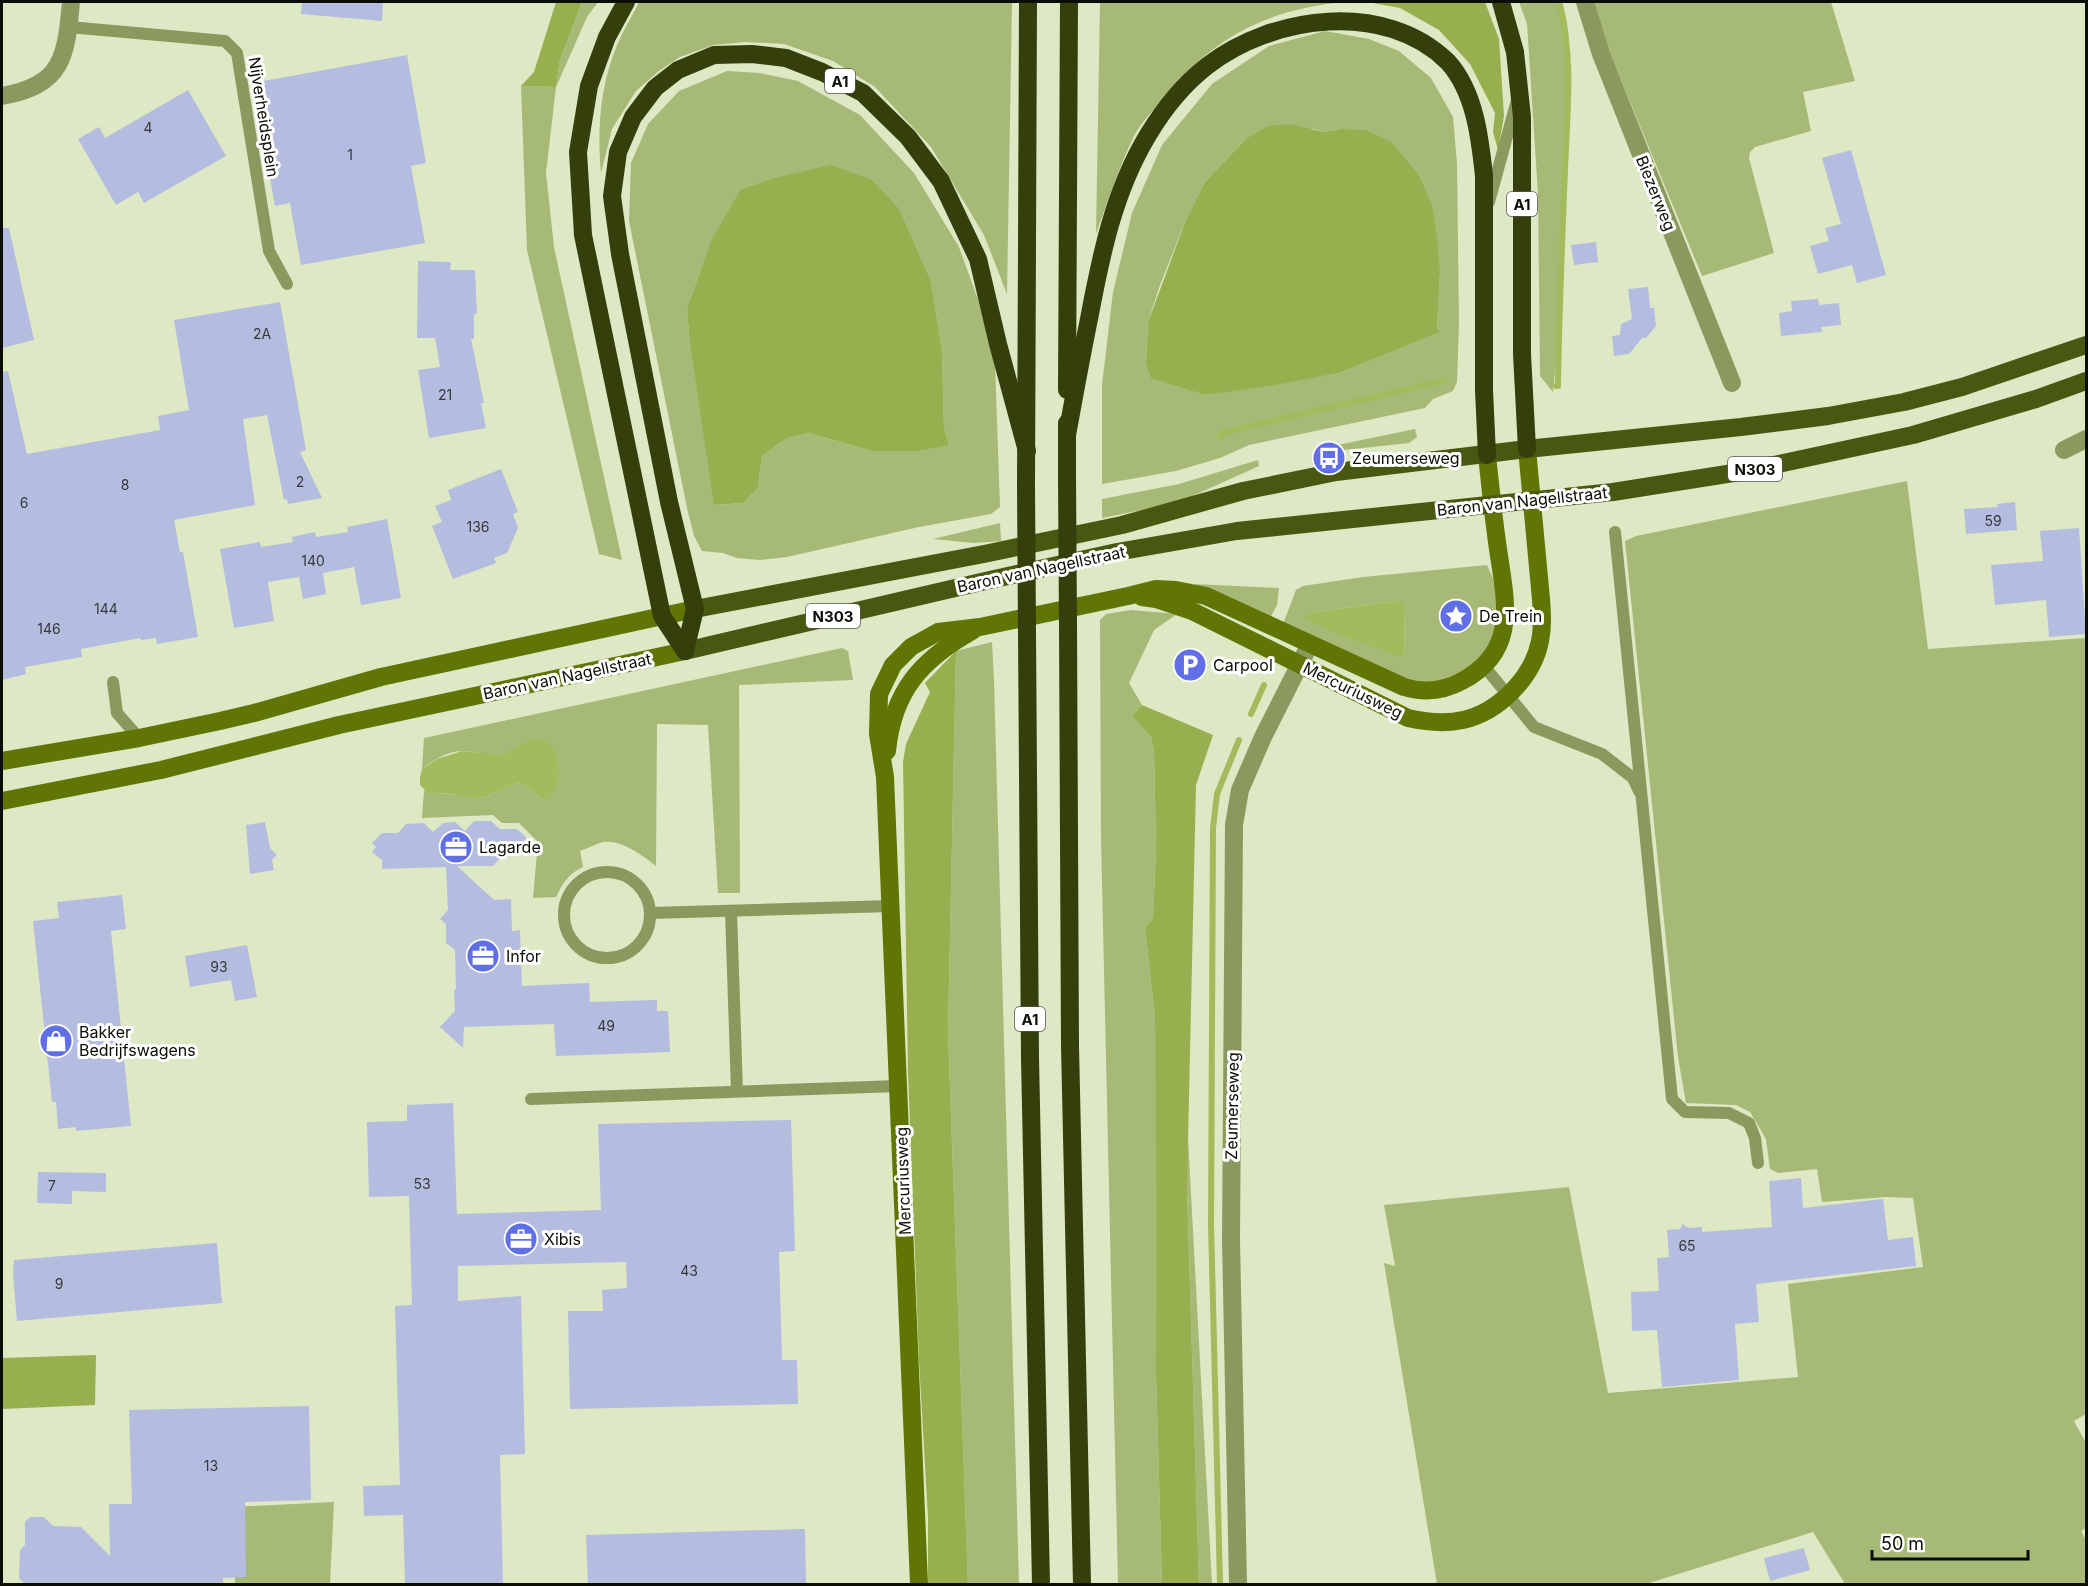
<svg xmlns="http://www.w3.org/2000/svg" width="2088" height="1586" font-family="Inter,sans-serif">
<rect width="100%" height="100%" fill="#dde8c4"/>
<!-- green -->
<g fill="#a7b977" fill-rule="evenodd">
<polygon points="582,2 598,2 587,17 556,87 546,173 554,247 622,560 599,554 527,250 521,86 556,87 560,60"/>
<path d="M 639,2 L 1012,2 L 1007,294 L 984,235 L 931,147 L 875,87 L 833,61 L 784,44 L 745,42 L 713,45 L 680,57 L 659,71 L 636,91 L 612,129 L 601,173 C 597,131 600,87 616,48 C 622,32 632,17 639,2 Z"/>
<path d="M 1100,2 L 1346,2 C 1265,9 1210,39 1159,103 C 1151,113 1140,124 1134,136 C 1119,167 1108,201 1096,234 Z"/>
<path d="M 1519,2 L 1562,2 C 1574,37 1569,95 1568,133 C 1565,219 1563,306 1553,392 L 1540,376 L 1538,194 L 1527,24 Z"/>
<polygon points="1591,2 1831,2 1855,81 1803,92 1811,131 1755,147 1750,152 1749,158 1774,253 1702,276 1614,63"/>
<path d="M 1325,31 L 1369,39 L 1399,51 L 1431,78 L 1453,117 L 1457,164 L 1459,324 L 1457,382 L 1453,391 L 1433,399 L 1425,408 L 1249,445 L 1220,458 L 1176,471 L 1102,484 L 1102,385 L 1113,292 L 1132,213 L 1162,145 L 1212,84 L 1269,46 ZM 1314,129 L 1323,132 L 1340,129 L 1440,273 L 1437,329 L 1440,330 L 1339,373 L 1206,395 L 1146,362 L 1148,322 L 1160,285 L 1186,220 L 1204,183 L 1246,139 Z"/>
<path d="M 727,71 L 759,73 L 798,81 L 860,115 L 914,173 L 959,247 L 981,308 L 995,365 L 1000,507 L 991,514 L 919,527 L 787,557 L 760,560 L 737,558 L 723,553 L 702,551 L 694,536 L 687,508 L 629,221 L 631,163 L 648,124 L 679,91 ZM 792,175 L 900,210 L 931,281 L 942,351 L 944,426 L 949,445 L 872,451 L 809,433 L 787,438 L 762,456 L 758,488 L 743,503 L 715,505 L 690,345 L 687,310 L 741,189 L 770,179 Z"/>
<polygon points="1415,429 1417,437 1409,443 1325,452 1323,448"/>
<polygon points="1258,460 1259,466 1177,503 1102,518 1102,499 1179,484"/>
<polygon points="1907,481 1928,649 2086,638 2086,1414 2074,1421 2086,1443 2086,1528 2081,1531 2086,1540 2086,1582 2082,1584 1845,1584 1813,1532 1646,1584 1437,1584 1384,1263 1395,1266 1384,1205 1569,1187 1608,1393 1798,1377 1788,1284 1923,1267 1913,1198 1886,1197 1822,1202 1817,1169 1778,1173 1770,1169 1766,1139 1750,1112 1736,1105 1686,1103 1678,1057 1625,541 1636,536"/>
<polygon points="1000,523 1001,541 974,543 933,539"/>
<path d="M 1487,565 L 1498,590 L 1500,614 L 1493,640 L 1477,664 L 1465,672 L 1440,682 L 1413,682 L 1283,624 L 1296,590 L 1303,586 L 1363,577 ZM 1397,601 L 1405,607 L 1404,658 L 1308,613 Z"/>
<polygon points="1194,584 1279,588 1277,605 1269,620"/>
<polygon points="1131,610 1177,614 1154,630 1129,683 1142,705 1132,716 1151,737 1154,752 1156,848 1153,918 1145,928 1155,1017 1156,1375 1162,1584 1118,1584 1101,837 1100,620 1106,614"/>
<polygon points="992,642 994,680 1019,1584 968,1584 948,1032 956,651"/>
<path d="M 842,648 L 848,651 L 853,680 L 739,685 L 740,893 L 718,893 L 708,725 L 657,724 L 656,866 C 642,855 622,840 603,842 C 595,844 587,849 580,851 L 583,867 C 568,874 563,883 556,897 L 533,898 L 538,842 L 519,823 L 502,823 L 493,815 L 422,818 L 424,790 C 431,795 439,794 447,794 C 461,794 471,800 485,797 C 498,793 508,784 521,783 L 541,798 L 512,750 L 503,755 L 497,756 C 486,755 474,751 463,751 C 448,751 433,760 422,769 L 424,738 Z"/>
<polygon points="1187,1119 1212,1584 1199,1584 1187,1186"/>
<polygon points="334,1502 330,1584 235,1584 232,1507"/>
</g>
<!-- forest -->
<g fill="#98af50">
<polygon points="556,2 582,2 560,60 556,87 521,86 534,72"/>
<polygon points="1367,2 1485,2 1499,39 1504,116 1498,150 1493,132 1495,113 1470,64 1439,30 1400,8"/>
<polygon points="1291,124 1323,132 1340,129 1365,130 1391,142 1419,175 1432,206 1437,236 1440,273 1437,329 1441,331 1339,373 1275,385 1206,395 1151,378 1146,362 1148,322 1186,220 1204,183 1246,139 1268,126"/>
<polygon points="831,165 872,180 900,210 931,281 942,351 944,426 949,445 917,451 872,451 809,433 787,438 762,456 758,488 743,503 714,505 690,345 687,310 712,239 741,189 770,179"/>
<polygon points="956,651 948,1032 968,1584 928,1584 928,1518 919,1361 908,1072 903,762 906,744 930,692 925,683"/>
<polygon points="1142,705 1213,735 1196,785 1187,1186 1199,1584 1162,1584 1156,1375 1155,1017 1145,928 1153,918 1156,848 1154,752 1151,737 1132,716"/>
<polygon points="96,1355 95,1405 2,1409 2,1358"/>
</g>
<!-- water -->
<g fill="#a4bb5d">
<polygon points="1397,601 1404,602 1405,607 1404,658 1340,635 1305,619 1308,613"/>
<path d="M 535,739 C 540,739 545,739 549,743 C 562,753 562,792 546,800 L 541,798 L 521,783 C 508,784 498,793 485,797 C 473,800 464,796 452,794 C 444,793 436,795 428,793 L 420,785 L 420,777 L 422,769 L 437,759 L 462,751 L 503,755 L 522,743 Z"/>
</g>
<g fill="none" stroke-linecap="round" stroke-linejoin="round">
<!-- stream -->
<g stroke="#a4bb5d" stroke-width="6">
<path d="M 1556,386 L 1558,386 C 1559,314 1562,242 1565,170 C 1567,114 1574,57 1559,2"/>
<polyline points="1221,437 1221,433 1446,380"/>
<polyline points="1251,714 1264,685"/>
<polyline points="1220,1584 1211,1224 1213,828 1217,794 1239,740"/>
</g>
</g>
<!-- building -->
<g fill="#b4bddf">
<polygon points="302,2 383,2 382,21 301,14"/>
<polygon points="407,55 426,163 411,166 425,243 301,265 290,203 275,206 253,83"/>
<polygon points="188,90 226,156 144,203 138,192 116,205 78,139 99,127 105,138"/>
<polygon points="1851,150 1886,275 1857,283 1852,265 1818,274 1810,246 1829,241 1825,228 1841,224 1822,158"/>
<polygon points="2,228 9,228 34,340 2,348"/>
<polygon points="1596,242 1598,262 1574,265 1571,245"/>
<polygon points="418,261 451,262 450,270 475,270 477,314 474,314 474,339 471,339 484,403 481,403 486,428 429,438 418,370 440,367 435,338 417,338"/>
<polygon points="1648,287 1650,308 1654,308 1656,326 1645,339 1643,337 1629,354 1614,356 1612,336 1620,335 1621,324 1632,319 1628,289"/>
<polygon points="1818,299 1819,305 1839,303 1841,325 1821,327 1822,332 1781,336 1779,313 1792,311 1791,301"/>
<polygon points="280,302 306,450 300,452 322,498 288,504 287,499 284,500 267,415 243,419 255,505 174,520 180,552 183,552 198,637 157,644 156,638 141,640 140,638 81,649 82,657 25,667 26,674 2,680 2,372 8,371 27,454 160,430 158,416 189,410 174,320"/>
<polygon points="501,469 518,512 513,514 518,528 507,553 494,558 496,563 453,579 432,526 442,522 435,506 451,500 448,490"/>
<polygon points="2015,502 2017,530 1966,534 1964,509 1998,507 1997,504"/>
<polygon points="387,519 401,598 361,605 354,567 323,573 326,594 303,599 299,577 268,582 274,621 234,628 220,549 260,542 261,547 293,542 292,537 315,532 316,537 348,532 347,527"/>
<polygon points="2079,528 2086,634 2049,637 2046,600 1995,605 1991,565 2043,561 2040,531"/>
<polygon points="474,821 491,821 500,829 517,829 527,838 523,842 527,846 518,856 501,857 493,866 457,866 494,900 511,899 512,931 520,930 522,986 589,983 590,1002 657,1000 657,1011 668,1011 670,1052 556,1056 554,1024 464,1027 463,1048 441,1028 439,1028 455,1011 454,990 456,989 455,950 446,943 446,924 440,919 448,910 446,867 382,869 382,860 372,852 376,847 372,843 382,833 398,833 406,824 424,823 433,832 443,823 455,822 465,831"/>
<polygon points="265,822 270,848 277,855 272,860 274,870 250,874 246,825"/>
<polygon points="122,895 126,929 111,931 131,1126 76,1131 76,1127 58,1129 56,1102 52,1102 33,921 59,918 57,902"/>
<polygon points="247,945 257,997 235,1001 231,980 190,987 185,956"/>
<polygon points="453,1103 457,1214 601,1210 598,1124 791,1120 795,1251 779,1252 782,1360 797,1360 798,1404 570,1409 568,1311 603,1311 602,1290 627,1288 626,1262 458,1266 458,1301 521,1296 525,1454 500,1455 503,1584 405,1584 403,1515 364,1516 363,1486 400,1485 395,1306 412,1305 409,1196 369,1197 367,1122 407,1121 407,1105"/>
<polygon points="38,1172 106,1173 106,1192 72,1191 72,1204 37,1203"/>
<polygon points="1801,1178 1803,1208 1883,1199 1888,1240 1913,1237 1916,1266 1756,1284 1759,1322 1735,1324 1739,1380 1662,1387 1657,1330 1632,1331 1631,1292 1659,1291 1657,1258 1669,1257 1667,1230 1680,1229 1683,1224 1688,1228 1702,1227 1702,1232 1772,1227 1769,1181"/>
<polygon points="217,1243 222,1303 17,1321 13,1274 14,1260"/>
<polygon points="309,1406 311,1500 245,1502 246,1577 223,1578 223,1584 38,1584 38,1583 24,1583 19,1578 20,1550 25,1545 25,1522 30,1517 44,1517 53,1526 81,1527 110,1556 109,1504 132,1504 129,1410"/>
<polygon points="805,1529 806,1584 588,1584 586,1535"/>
<polygon points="1804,1548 1810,1570 1770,1581 1764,1558"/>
</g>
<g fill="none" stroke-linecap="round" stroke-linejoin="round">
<!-- lane -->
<g stroke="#8a9a5f" stroke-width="12">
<polyline points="69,27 225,41 237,53 269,251 287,284"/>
<polyline points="1489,202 1517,100"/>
<polyline points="1615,532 1672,1099 1685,1112 1729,1113 1749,1123 1755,1138 1758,1163"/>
<polyline points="1484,666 1534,727 1602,754 1633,778 1639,791"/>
<polyline points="113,682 117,713 139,738"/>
<circle cx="607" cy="915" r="43"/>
<polyline points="731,911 737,1091"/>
<polyline points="650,913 891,906"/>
<polyline points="531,1099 899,1086"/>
</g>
<!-- street -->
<g stroke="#8a9a5f" stroke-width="18">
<polyline points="1585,2 1601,54 1732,383"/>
<path d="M 2,96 C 63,85 66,57 71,2"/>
<polyline points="2064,450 2086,439"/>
<polyline points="1238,1584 1231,1240 1234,825 1240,790 1263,737 1310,644"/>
</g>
<!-- secondary -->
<g stroke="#617504" stroke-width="18">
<path d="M 1142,597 L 1156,599 L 1192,611 L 1408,718 C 1426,722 1445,724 1463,720 C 1499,712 1533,677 1540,641 C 1543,627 1542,613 1541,599 L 1527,449"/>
<path d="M 887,751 C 893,691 921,660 972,631"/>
<polyline points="2,761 139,738 220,721 254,713 381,677 695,609"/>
<polyline points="2,801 161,770 339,725 685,651"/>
<path d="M 919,1584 L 885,777 L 878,734 L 879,694 L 893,665 L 911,647 L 938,632 L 980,627 L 1128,596 L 1156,589 L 1176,590 L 1206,596 L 1404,687 C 1424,693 1444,691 1462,681 C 1522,649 1504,596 1497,542 C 1493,513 1490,484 1487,455"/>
</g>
<!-- primary -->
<g stroke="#495811" stroke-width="18">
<polyline points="695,609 984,554 1122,525 1243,491 1336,472 1527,449 1741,427 1828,416 1904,402 1962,387 2086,345"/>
<polyline points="685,651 981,582 1117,552 1237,531 1613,492 1746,471 1913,435 2036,399 2086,381"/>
</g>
<!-- highway -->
<g stroke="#343f0c" stroke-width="18">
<polyline points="626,2 607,37 589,86 578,152 583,235 662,616 685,651"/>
<polyline points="1501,2 1515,52 1522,117 1522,354 1527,449"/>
<polyline points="1067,390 1069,2"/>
<path d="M 1067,435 C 1074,397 1081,358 1089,319 C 1101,255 1114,191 1148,135 C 1163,110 1184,84 1207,66 C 1273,15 1385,0 1448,62 C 1475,92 1480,138 1484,176 L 1484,390 L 1487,455"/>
<polyline points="1067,476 1067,423"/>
<polyline points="1026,485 1028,2"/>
<polyline points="1068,625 1070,1046 1082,1584"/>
<polyline points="1027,633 1030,1058 1041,1584"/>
<polyline points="685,651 695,609 669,502 620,254 612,196 618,152 633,117 655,88 678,70 714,55 752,54 786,58 822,72 863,93 908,137 941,181 978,259 998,344 1027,451"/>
</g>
<!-- highway-bridge -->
<g stroke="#343f0c" stroke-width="18">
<polyline points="1067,476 1068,625"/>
<polyline points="1026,485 1027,633"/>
</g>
</g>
<!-- icons -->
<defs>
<symbol id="bus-disc" viewBox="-11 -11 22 22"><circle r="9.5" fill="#616fe7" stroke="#fff"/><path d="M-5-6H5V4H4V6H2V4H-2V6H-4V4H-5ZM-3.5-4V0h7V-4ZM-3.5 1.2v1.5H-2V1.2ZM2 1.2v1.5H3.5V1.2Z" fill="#fff"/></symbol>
<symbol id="sight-disc" viewBox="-11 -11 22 22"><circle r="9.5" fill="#616fe7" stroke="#fff"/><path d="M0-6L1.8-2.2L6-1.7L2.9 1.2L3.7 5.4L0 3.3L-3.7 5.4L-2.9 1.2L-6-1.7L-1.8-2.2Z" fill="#fff"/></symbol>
<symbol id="parking-disc" viewBox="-11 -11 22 22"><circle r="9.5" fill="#616fe7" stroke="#fff"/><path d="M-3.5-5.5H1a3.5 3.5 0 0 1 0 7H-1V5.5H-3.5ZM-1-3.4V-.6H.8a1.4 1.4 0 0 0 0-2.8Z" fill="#fff"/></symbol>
<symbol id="office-disc" viewBox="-11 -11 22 22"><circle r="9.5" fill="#616fe7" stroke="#fff"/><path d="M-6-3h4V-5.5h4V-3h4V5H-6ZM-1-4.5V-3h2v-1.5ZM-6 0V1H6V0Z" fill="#fff"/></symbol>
<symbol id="shop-disc" viewBox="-11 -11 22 22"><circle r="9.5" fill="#616fe7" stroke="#fff"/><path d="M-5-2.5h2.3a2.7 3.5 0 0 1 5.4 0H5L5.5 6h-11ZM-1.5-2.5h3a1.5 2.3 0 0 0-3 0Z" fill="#fff"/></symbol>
</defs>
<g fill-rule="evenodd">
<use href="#bus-disc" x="1310" y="439" width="38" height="38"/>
<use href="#sight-disc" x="1437" y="597" width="38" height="38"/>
<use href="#parking-disc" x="1171" y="646" width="38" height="38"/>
<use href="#office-disc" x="437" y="828" width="38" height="38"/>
<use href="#office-disc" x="464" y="937" width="38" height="38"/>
<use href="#shop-disc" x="37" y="1022" width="38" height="38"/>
<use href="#office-disc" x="502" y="1220" width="38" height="38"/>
</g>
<g text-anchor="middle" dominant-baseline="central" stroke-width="6" stroke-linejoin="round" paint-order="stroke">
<!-- number labels -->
<g font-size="14" fill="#34393a">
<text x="148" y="127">4</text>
<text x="350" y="154">1</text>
<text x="262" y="333">2A</text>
<text x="445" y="394">21</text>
<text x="300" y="481">2</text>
<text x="125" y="484">8</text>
<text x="24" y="502">6</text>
<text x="1993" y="520">59</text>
<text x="478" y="526">136</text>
<text x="313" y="560">140</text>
<text x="106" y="608">144</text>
<text x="49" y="628">146</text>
<text x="219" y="966">93</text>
<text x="606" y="1025">49</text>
<text x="422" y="1183">53</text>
<text x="52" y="1185">7</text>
<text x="1687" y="1245">65</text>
<text x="689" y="1270">43</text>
<text x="59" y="1283">9</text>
<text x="211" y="1465">13</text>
</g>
<!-- shield labels -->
<g fill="#fff" stroke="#54564f" stroke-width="1.5">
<rect x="825" y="69" width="30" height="24" rx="4.5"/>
<rect x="1507" y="192" width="30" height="24" rx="4.5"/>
<rect x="1728" y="457" width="54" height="24" rx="4.5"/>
<rect x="806" y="604" width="54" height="24" rx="4.5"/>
<rect x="1015" y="1007" width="30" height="24" rx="4.5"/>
</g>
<g font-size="15" font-weight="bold" fill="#0a0d03">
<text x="840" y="81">A1</text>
<text x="1522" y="204">A1</text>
<text x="1755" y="469">N303</text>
<text x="833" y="616">N303</text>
<text x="1030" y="1019">A1</text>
</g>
<!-- street labels -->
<g font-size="16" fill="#0a0d03" stroke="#fff">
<text transform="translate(264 117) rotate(81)">Nijverheidsplein</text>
<text transform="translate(1656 193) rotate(68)">Biezerweg</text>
<text transform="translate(1522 501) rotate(-6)">Baron van Nagellstraat</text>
<text transform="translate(1041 569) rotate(-12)">Baron van Nagellstraat</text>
<text transform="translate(567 676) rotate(-12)">Baron van Nagellstraat</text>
<text transform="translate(1353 690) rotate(26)">Mercuriusweg</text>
<text transform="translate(1232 1106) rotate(-89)">Zeumerseweg</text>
<text transform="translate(903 1181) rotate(-92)">Mercuriusweg</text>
</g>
<!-- poi labels -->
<g font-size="16" fill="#0a0d03" stroke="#fff" text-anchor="start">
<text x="1352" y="458">Zeumerseweg</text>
<text x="1479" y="616">De Trein</text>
<text x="1213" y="665">Carpool</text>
<text x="479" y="847">Lagarde</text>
<text x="506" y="956">Infor</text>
<text x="79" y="1032">Bakker<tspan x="79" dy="18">Bedrijfswagens</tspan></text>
<text x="544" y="1239">Xibis</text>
</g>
</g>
<!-- border -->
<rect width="2088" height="1586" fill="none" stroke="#0a0d03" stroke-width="6"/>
<!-- scale -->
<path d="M1872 1550v9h156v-9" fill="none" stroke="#0a0d03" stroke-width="3"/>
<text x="1881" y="1550" font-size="18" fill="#0a0d03" stroke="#ffffff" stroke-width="4.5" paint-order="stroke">50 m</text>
</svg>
